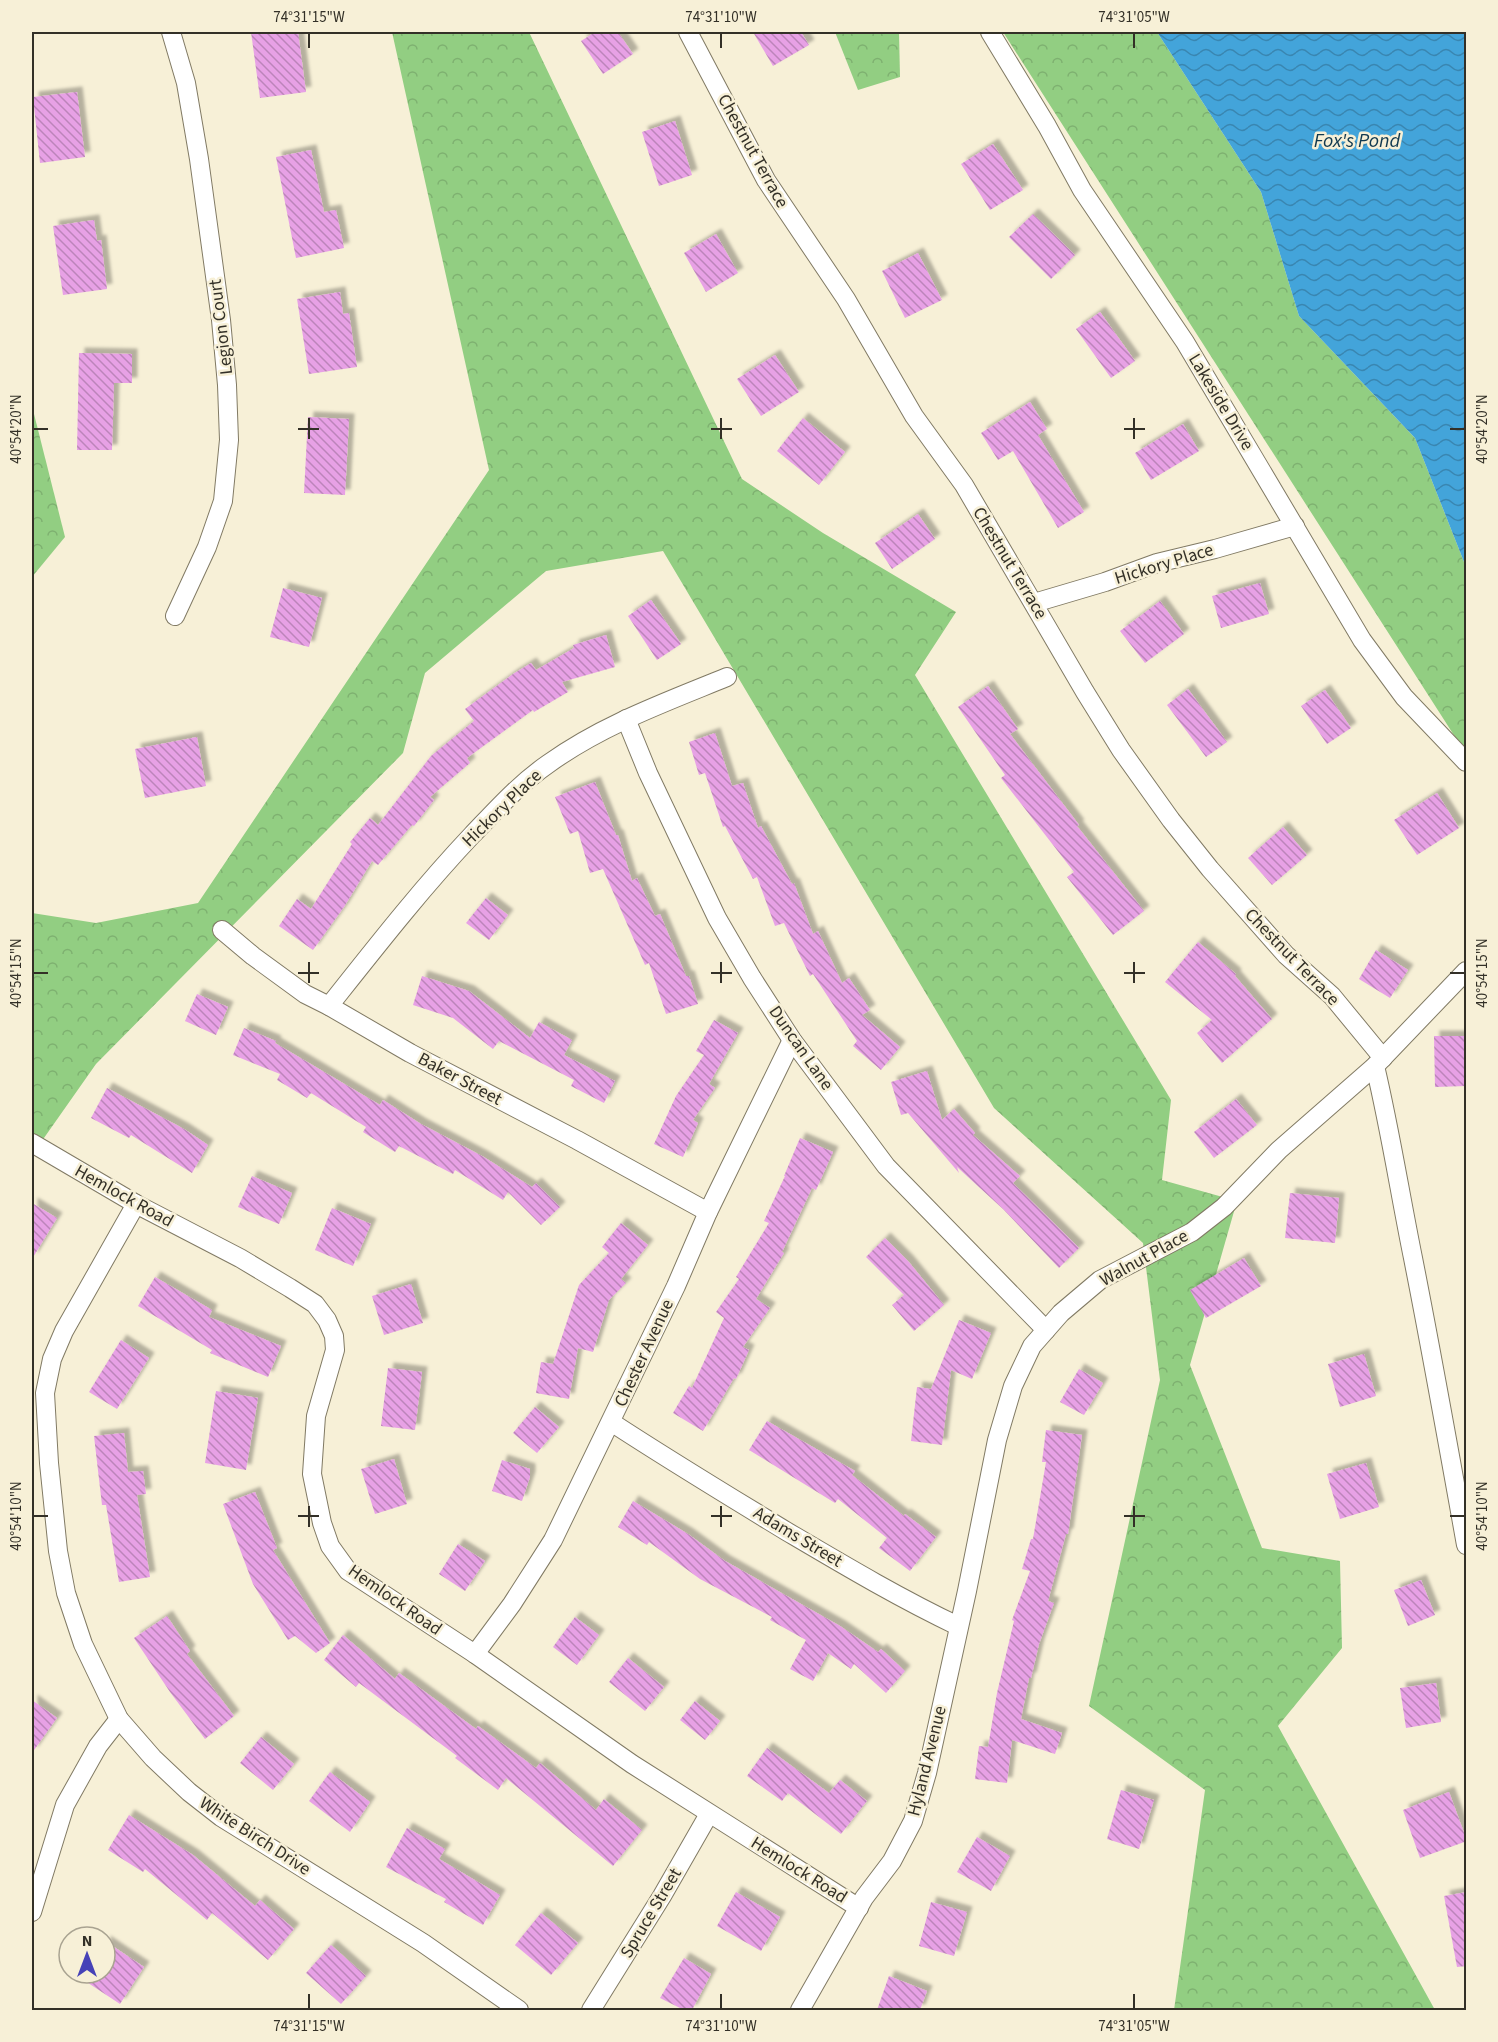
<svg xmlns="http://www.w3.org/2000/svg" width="1498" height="2042" font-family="'Source Sans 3',sans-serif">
<defs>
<pattern id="forest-crowns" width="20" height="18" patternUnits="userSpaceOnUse" patternTransform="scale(1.5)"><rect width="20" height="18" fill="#92ce82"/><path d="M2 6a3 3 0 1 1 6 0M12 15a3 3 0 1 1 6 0" fill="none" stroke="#7eb170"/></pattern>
<pattern id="water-waves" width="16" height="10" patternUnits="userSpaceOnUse" patternTransform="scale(1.5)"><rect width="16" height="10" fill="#43a4da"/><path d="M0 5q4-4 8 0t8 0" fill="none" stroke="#3986b1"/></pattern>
<pattern id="building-back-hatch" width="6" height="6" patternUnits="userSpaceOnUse" patternTransform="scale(1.5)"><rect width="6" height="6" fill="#e7a1e5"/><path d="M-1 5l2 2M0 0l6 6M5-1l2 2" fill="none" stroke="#bc84ba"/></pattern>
<filter id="shadow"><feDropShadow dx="5.5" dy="-5.5" stdDeviation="1.5" flood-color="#0004"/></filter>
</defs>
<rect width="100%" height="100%" fill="#f7f0d7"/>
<!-- forest -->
<g fill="url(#forest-crowns)">
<polygon points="392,32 529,32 742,479 823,533 956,612 915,675 1171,1100 1162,1180 1237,1201 1190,1365 1262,1548 1340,1561 1342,1648 1278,1726 1435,2010 1174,2010 1205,1790 1089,1706 1160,1380 1143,1243 994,1108 663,551 546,571 425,673 403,753 96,1064 32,1155 32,913 96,923 198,903 489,470"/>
<polygon points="835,32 899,32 900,77 858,90"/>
<polygon points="1003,32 1157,32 1261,192 1299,316 1415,438 1466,567 1466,754"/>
<polygon points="32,406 65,537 32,577"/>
</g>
<!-- water -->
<polygon fill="url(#water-waves)" points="1157,32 1466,32 1466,567 1415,438 1299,316 1261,192"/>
<!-- building -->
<g fill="url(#building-back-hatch)" filter="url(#shadow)">
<polygon points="251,32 298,32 306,92 260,98"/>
<polygon points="595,32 618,32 633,54 603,74 581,41"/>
<polygon points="753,32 801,32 809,45 773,66"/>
<polygon points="77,92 85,157 40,163 33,97"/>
<polygon points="675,121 692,175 659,186 642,132"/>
<polygon points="993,144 1023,190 990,210 961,164"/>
<polygon points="311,150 324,212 336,210 344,248 296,258 276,157"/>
<polygon points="1033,214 1075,255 1051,279 1009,237"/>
<polygon points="94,220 97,241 101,240 107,289 63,295 53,226"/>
<polygon points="716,234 738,273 706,292 684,253"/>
<polygon points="918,253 942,300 905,318 882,271"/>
<polygon points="340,292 343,314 349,313 357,367 309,374 297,299"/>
<polygon points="1100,312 1135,361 1111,378 1076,329"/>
<polygon points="79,353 132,354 132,383 114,383 112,450 77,450"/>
<polygon points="775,355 799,392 761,416 737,379"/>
<polygon points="1030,402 1047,429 1038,435 1084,512 1058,528 1013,451 998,460 981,433"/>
<polygon points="308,417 349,419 345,495 304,493"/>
<polygon points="803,418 845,452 819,485 777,451"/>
<polygon points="1183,424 1199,451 1151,480 1135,453"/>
<polygon points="918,514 935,539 892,569 875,543"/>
<polygon points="1260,583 1269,614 1221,628 1212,596"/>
<polygon points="283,588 322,598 309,647 270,637"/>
<polygon points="651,600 681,644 657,660 628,616"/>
<polygon points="1160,601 1184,634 1145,663 1120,631"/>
<polygon points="606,635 615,667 562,682 568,692 534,712 533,710 467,758 470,763 430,797 434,800 414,826 412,825 378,865 372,861 344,907 313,950 279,926 297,899 311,909 352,844 350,842 370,818 378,825 431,756 474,721 465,709 513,674 531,663 536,670 574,648 573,645"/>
<polygon points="988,686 1018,729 1010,734 1079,825 1077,826 1144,911 1113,935 1067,877 1074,872 1001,778 1005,775 958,707"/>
<polygon points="1188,689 1227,742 1206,757 1167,705"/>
<polygon points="1325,690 1351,728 1327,744 1301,706"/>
<polygon points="715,733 732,786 743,783 758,828 761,826 792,884 794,883 813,934 818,931 842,983 849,978 870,1010 862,1015 900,1047 881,1070 853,1046 857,1041 813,974 810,976 784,923 775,926 757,877 753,879 725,826 723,827 705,773 699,775 689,742"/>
<polygon points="197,737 206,786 145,798 135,749"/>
<polygon points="595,782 616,835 618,835 632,881 637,878 655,916 660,914 686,976 689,976 698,1004 666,1014 649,963 645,965 603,869 590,873 578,831 570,834 555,797"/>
<polygon points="1437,793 1459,828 1417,855 1394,820"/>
<polygon points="1283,827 1307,855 1272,885 1248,858"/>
<polygon points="486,898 508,915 489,940 466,923"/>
<polygon points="1198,942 1236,974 1235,976 1272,1019 1222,1063 1197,1033 1212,1020 1165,982"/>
<polygon points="1376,950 1408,970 1390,998 1359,979"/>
<polygon points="422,976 469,991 530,1038 539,1022 572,1040 564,1055 615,1081 604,1103 571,1086 574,1080 499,1041 493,1049 453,1018 413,1005"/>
<polygon points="197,994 228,1007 216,1035 185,1021"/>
<polygon points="714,1020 738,1033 709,1084 715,1088 693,1120 698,1123 683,1157 654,1144 676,1096 704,1055 696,1051"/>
<polygon points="244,1028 276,1041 275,1043 380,1105 383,1100 421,1124 482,1156 532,1187 536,1183 560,1207 541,1225 508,1192 503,1200 455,1170 453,1174 399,1146 395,1152 363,1132 366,1127 311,1093 307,1098 277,1080 280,1074 233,1055"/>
<polygon points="1434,1036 1467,1036 1467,1086 1435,1087"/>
<polygon points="927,1071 942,1120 954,1109 975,1133 973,1135 1020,1176 1013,1183 1079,1248 1059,1268 1003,1209 957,1167 959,1173 908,1113 901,1115 891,1082"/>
<polygon points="107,1088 184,1129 208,1145 192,1173 131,1135 129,1138 91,1118"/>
<polygon points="1236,1099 1257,1125 1214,1158 1194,1132"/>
<polygon points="800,1138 833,1152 816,1190 812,1188 782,1252 784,1253 756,1299 770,1308 743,1347 749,1350 736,1379 734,1378 703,1431 673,1413 689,1386 692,1388 724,1318 716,1312 739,1279 736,1277 769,1223 764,1221 785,1176 784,1176"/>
<polygon points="252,1176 292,1193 279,1224 238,1207"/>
<polygon points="1290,1193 1339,1198 1335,1243 1285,1238"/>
<polygon points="32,1203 57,1218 32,1259"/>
<polygon points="332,1208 371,1224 353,1266 315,1250"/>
<polygon points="621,1223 648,1245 621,1279 626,1283 609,1300 593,1352 578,1348 569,1399 536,1393 541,1362 553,1364 579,1285 609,1253 602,1247"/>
<polygon points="885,1238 908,1261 944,1305 914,1331 892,1305 904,1295 866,1257"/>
<polygon points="1244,1258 1261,1286 1206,1318 1190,1290"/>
<polygon points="155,1277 212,1310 209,1317 281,1346 268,1377 210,1353 212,1350 138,1306"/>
<polygon points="411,1284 423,1323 384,1335 372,1296"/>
<polygon points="959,1320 991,1333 972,1379 951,1370 942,1445 911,1441 917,1387 931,1389"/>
<polygon points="121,1340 149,1358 117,1409 89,1392"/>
<polygon points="1364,1354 1376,1396 1340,1407 1328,1364"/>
<polygon points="388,1368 422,1372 415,1430 381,1426"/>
<polygon points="1079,1369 1103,1383 1084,1415 1060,1402"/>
<polygon points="216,1391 258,1398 246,1470 205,1463"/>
<polygon points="535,1407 559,1427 537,1453 513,1433"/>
<polygon points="767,1421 855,1471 852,1475 904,1516 905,1514 936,1537 910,1571 879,1548 887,1538 838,1499 835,1503 749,1450"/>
<polygon points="1046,1430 1082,1435 1068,1534 1066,1534 1048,1601 1054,1603 1039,1644 1031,1678 1029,1678 1021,1719 1062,1733 1055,1754 1012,1740 1007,1783 975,1779 979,1746 988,1747 997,1693 1014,1621 1012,1620 1030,1571 1022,1569 1031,1539 1033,1539 1046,1462 1042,1462"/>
<polygon points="124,1433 128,1472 143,1471 146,1494 137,1495 150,1577 119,1582 106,1505 102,1505 94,1436"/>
<polygon points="394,1459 407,1504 375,1514 361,1469"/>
<polygon points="502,1460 530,1469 530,1477 522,1501 492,1491"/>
<polygon points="1366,1463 1379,1507 1340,1519 1327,1474"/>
<polygon points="255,1492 277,1548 273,1550 330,1643 316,1653 295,1636 288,1640 253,1584 223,1504"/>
<polygon points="633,1501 688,1534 725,1561 840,1626 878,1652 881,1649 905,1671 886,1693 854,1664 851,1669 828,1653 813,1681 790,1669 806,1640 770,1620 772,1617 700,1579 649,1542 647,1545 618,1527"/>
<polygon points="458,1544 485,1561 465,1591 439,1574"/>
<polygon points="1421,1580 1435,1615 1408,1626 1394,1590"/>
<polygon points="167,1616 190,1651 187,1654 234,1716 205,1739 170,1692 134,1638"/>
<polygon points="575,1617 599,1635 577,1665 553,1647"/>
<polygon points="343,1635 395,1679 399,1673 476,1729 478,1726 536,1768 540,1763 596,1810 604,1799 642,1830 613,1866 506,1778 498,1790 455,1758 457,1756 359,1683 356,1687 324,1660"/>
<polygon points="628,1658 664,1687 645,1711 609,1682"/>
<polygon points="1436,1683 1441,1722 1406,1728 1400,1688"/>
<polygon points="32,1700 57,1718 32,1753"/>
<polygon points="695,1701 720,1721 705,1740 680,1720"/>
<polygon points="261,1737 294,1764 273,1790 240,1763"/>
<polygon points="767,1748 829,1793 840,1780 867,1801 841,1834 788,1793 782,1801 747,1776"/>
<polygon points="330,1772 370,1802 350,1832 309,1801"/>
<polygon points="1121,1790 1154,1800 1139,1849 1107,1839"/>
<polygon points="1449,1792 1467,1841 1420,1858 1403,1810"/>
<polygon points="129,1815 193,1855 255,1906 260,1900 294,1929 268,1960 212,1913 207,1920 145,1869 143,1872 108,1850"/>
<polygon points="407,1828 445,1849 439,1859 500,1895 483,1925 444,1902 446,1899 386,1867"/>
<polygon points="977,1837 1010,1856 991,1891 957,1872"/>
<polygon points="736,1892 780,1917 761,1951 717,1926"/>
<polygon points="1467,1892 1467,1966 1457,1967 1444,1896"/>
<polygon points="931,1902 967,1912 954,1956 919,1946"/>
<polygon points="541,1913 578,1943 551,1975 515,1945"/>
<polygon points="105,1941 144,1967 120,2004 73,1973 105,1973"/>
<polygon points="331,1945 366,1976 341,2004 306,1973"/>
<polygon points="684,1958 711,1974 692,2010 684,2010 660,1998"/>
<polygon points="889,1976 927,1991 920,2010 877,2010"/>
</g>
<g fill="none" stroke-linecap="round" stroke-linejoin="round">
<defs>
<g id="minor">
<polyline points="171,32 186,83 199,159 221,320 227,385 229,440 223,501 207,547 175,616"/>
<polyline points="688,32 766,180 846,299 914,416 964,485 1085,692 1121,750 1171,820 1210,869 1286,955 1332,996 1383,1058"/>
<polyline points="990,32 1047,126 1082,190 1185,342 1362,640 1404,697 1466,762"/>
<polyline points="1034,603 1105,582 1157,563 1215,549 1295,526"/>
<polyline points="626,719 648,773 717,918 752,978 792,1040 886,1166 1046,1330"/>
<polyline points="222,930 253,956 305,994 329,1006 410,1053 577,1140 708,1212"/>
<path d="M 329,1006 C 375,948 421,889 472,835 C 496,810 519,784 548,764 C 602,725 666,702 727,677"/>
<path d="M 1375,1066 C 1390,1129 1400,1194 1413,1258 C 1432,1354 1449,1450 1466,1545"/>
<polyline points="32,1143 136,1204 240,1258 290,1288 315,1304 327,1320 334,1336 335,1350 316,1416 312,1474 322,1523 330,1546 348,1571 475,1654 632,1764 859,1908"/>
<polyline points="136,1204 64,1331 52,1359 45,1393 49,1463 58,1551 66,1593 83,1644 119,1719 153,1758 189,1792 221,1817 423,1943 519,2010"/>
<path d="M 611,1422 C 669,1460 727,1495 786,1531 C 842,1564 899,1598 958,1626"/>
<polyline points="475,1654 512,1604 553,1540 676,1286 708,1212 792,1040"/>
<polyline points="32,1912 65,1805 98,1746 119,1719"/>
<polyline points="591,2010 662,1896 709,1814"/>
<polyline points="800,2010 864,1898 892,1861 913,1821 927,1773 967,1591 997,1440 1013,1386 1032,1346 1061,1313 1100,1280 1192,1232 1224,1207 1279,1150 1375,1066 1466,971"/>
</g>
</defs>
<!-- minor casing -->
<use href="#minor" stroke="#817a64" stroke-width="20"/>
<!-- minor -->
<use href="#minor" stroke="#fff" stroke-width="18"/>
</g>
<!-- ticks -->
<path fill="none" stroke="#333027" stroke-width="2" d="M 309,33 L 309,48M 721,33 L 721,48M 1134,33 L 1134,48M 309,418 L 309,439M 721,418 L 721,439M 1134,418 L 1134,439M 33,429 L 48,429M 298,429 L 319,429M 711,429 L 732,429M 1124,429 L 1145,429M 1450,429 L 1465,429M 309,962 L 309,983M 721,962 L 721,983M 1134,962 L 1134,983M 33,973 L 48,973M 298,973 L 319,973M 711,973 L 732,973M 1124,973 L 1145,973M 1450,973 L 1465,973M 309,1506 L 309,1527M 721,1506 L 721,1527M 1134,1506 L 1134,1527M 33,1516 L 48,1516M 298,1516 L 319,1516M 711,1516 L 732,1516M 1124,1516 L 1145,1516M 1450,1516 L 1465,1516M 309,1994 L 309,2009M 721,1994 L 721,2009M 1134,1994 L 1134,2009"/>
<g text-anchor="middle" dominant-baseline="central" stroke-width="5" stroke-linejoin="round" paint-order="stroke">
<!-- street labels -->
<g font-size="18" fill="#333027" stroke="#f7f0d7">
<text transform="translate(753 151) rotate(61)">Chestnut Terrace</text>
<text transform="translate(221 327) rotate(-97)">Legion Court</text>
<text transform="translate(1221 402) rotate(59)">Lakeside Drive</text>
<text transform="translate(1010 563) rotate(59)">Chestnut Terrace</text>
<text transform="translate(1164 564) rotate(-17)">Hickory Place</text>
<text transform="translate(502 808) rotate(-44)">Hickory Place</text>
<text transform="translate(1292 957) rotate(46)">Chestnut Terrace</text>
<text transform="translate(801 1048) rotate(55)">Duncan Lane</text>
<text transform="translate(460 1079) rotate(28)">Baker Street</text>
<text transform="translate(124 1196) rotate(29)">Hemlock Road</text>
<text transform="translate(1144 1258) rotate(-29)">Walnut Place</text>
<text transform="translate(644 1353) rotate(-65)">Chester Avenue</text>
<text transform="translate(798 1537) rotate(31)">Adams Street</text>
<text transform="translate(395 1600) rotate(35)">Hemlock Road</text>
<text transform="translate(927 1761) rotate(-76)">Hyland Avenue</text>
<text transform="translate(255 1836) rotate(33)">White Birch Drive</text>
<text transform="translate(799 1870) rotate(32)">Hemlock Road</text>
<text transform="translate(651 1913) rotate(-59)">Spruce Street</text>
</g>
<!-- water labels -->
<g font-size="20" font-style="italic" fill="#103950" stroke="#f7f0d7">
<text x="1357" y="141">Fox's Pond</text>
</g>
</g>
<!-- border -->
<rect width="1498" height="2042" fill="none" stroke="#f7f0d7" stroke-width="66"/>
<!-- north arrow -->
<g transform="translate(87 1955)"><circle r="28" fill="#f7f0d7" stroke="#a9a391" stroke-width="1.5"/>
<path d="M0-4.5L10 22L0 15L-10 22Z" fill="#4642b7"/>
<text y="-9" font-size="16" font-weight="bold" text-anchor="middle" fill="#333027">N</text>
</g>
<rect x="33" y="33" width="1432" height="1976" fill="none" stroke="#333027" stroke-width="2"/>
<g font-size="15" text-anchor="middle" fill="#333027">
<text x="309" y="22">74°31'15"W</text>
<text x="721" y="22">74°31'10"W</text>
<text x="1134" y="22">74°31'05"W</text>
<text transform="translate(16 429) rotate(-90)" y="5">40°54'20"N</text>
<text transform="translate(1482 429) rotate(-90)" y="5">40°54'20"N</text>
<text transform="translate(16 973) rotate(-90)" y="5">40°54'15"N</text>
<text transform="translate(1482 973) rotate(-90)" y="5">40°54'15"N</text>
<text transform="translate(16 1516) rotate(-90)" y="5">40°54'10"N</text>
<text transform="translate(1482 1516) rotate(-90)" y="5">40°54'10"N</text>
<text x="309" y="2031">74°31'15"W</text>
<text x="721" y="2031">74°31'10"W</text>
<text x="1134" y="2031">74°31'05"W</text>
</g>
</svg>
